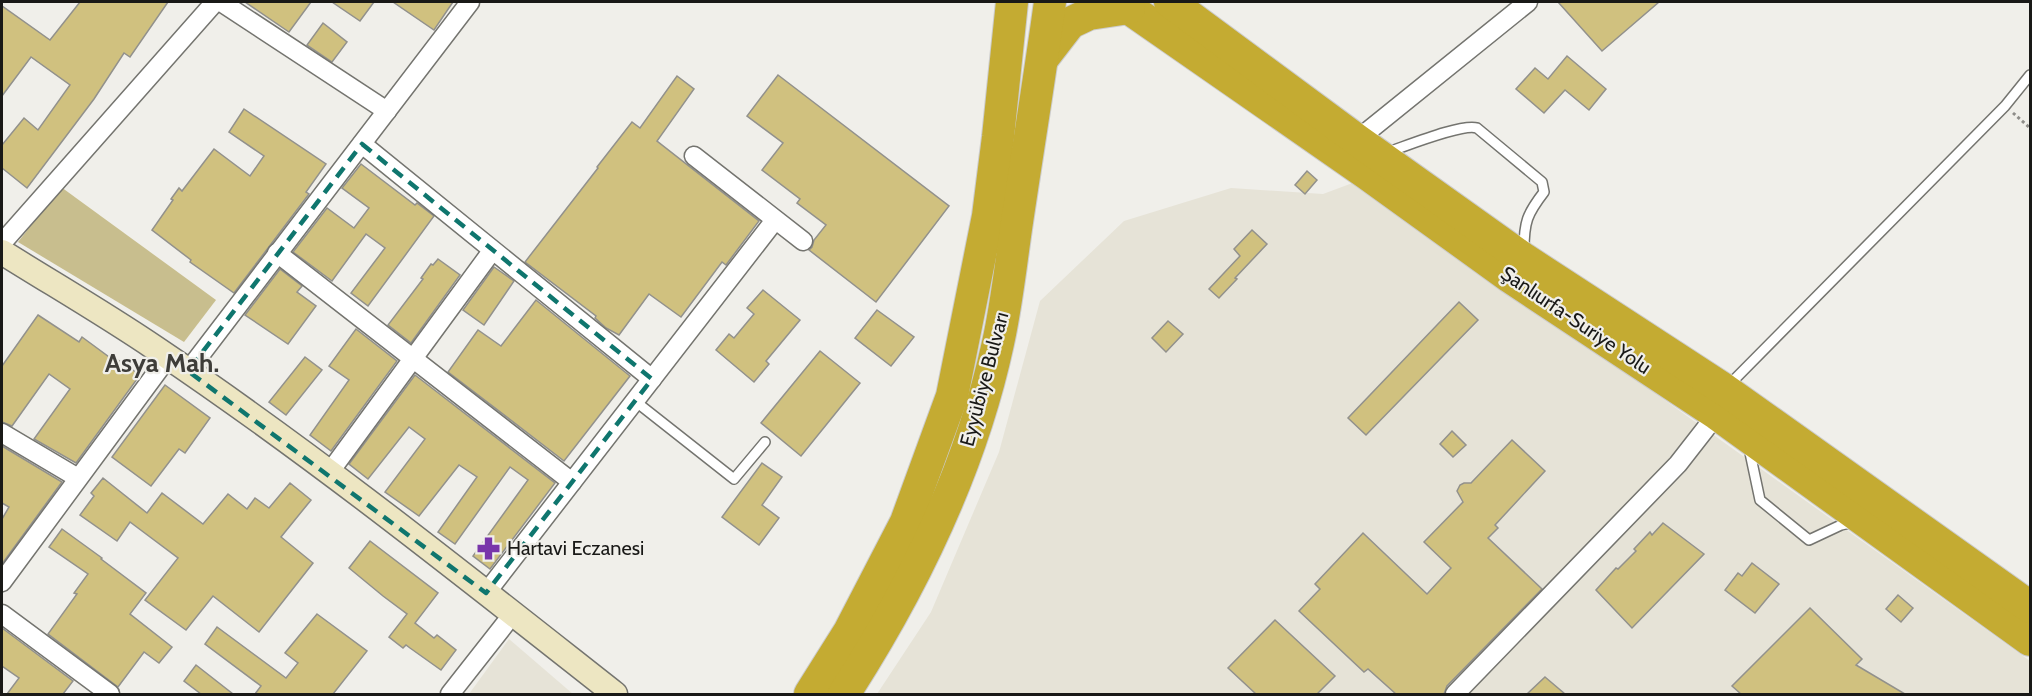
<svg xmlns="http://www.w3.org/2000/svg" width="2032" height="696" font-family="Cabin,sans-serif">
<rect width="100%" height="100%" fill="#f0efea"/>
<!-- built -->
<g fill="#e6e3d7">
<polygon points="1358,181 2030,661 2030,694 877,694 931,612 999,452 1040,301 1124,221 1231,188 1323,194"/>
<polygon points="509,639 573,694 469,694"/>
</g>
<!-- green -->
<polygon fill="#c8be8e" points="61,187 216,300 184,342 18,242"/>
<!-- building -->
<g fill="#d0c17f" stroke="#92918c" stroke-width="1.5">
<polygon points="80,2 168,2 130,57 124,53 94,99 27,188 2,168 2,145 24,118 38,130 70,85 31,57 2,96 2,6 50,40"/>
<polygon points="245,2 311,2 289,32"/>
<polygon points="332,2 374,2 360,21"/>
<polygon points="393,2 453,2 434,30"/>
<polygon points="1558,2 1659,2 1602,51"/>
<polygon points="323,23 347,42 332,62 307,45"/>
<polygon points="1567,56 1606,89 1589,110 1565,90 1544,113 1516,89 1535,68 1548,79"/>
<polygon points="778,75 949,206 876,302 809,250 812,247 814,240 826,225 797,203 800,199 762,170 783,143 747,116"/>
<polygon points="677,76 694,89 657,141 759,221 726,265 722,262 681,317 649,294 619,335 606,328 595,318 596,316 525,262 598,168 597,167 632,122 640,128"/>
<polygon points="244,109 326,164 306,192 309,194 234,293 190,262 191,260 152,230 173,200 171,199 179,188 182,191 214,149 250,176 264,156 229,132"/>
<polygon points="361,164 415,205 417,203 434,216 368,306 351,293 385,248 366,234 332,281 293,252 327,208 354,228 369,208 342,188"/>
<polygon points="1307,171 1317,180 1305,194 1295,185"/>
<polygon points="1252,230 1267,244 1235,278 1237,279 1219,298 1209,289 1240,256 1234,249"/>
<polygon points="438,259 460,275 411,343 388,325 423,279 421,278 431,264 433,265"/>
<polygon points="494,267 514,281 484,325 463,310"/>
<polygon points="280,269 302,286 297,292 316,306 288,344 245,315"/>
<polygon points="763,290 800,320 766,361 769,364 754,382 716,350 729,334 734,338 754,314 747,308"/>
<polygon points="536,300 630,376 564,461 448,372 478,330 501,346"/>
<polygon points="1459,302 1478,320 1366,435 1348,418"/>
<polygon points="877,310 914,337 891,366 855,338"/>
<polygon points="38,315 79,342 82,337 116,362 118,360 140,375 76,463 34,439 70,389 49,374 12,426 2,422 2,366"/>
<polygon points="1168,321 1183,334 1166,352 1152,338"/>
<polygon points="356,329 397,361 331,451 310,435 349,380 329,366"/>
<polygon points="820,351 860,383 801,456 761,423"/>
<polygon points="305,357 322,370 286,415 269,402"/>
<polygon points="415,375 555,483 490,569 473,556 528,480 510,467 455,544 438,532 477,477 459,465 419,516 385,492 425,439 409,427 368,479 349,464"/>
<polygon points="165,385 210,418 185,453 179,449 151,486 112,457"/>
<polygon points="1452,431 1466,445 1453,457 1440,444"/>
<polygon points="1512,440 1545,471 1495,525 1498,528 1488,538 1542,589 1447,686 1444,694 1396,694 1368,669 1364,672 1299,611 1320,589 1315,584 1363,533 1427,594 1451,568 1424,542 1463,502 1457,491 1460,485 1464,483 1471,483"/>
<polygon points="2,446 62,482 2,564 2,519 9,507 2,503"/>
<polygon points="762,463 782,477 762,505 779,518 759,545 722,517"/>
<polygon points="103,478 147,513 162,493 203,524 228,494 247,509 255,498 269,508 290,483 311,500 281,537 313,563 259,632 213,596 186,630 145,600 178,558 130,522 117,541 80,515 94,496 91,493"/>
<polygon points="1663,523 1704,554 1632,628 1596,590 1616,568 1618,569 1636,551 1634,549 1650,532 1652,535"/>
<polygon points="62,529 102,558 101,559 146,593 130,614 172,647 159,663 144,652 118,687 48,634 77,594 74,593 88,574 49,547"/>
<polygon points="370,541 438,593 415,623 434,638 437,635 456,650 441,670 410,648 406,645 403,648 389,637 407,614 383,596 349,568"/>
<polygon points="1752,563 1779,584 1755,613 1725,590 1738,573 1742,576"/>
<polygon points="1898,595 1913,608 1901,622 1886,609"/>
<polygon points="1810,608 1862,659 1856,665 1905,694 1741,694 1732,686"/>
<polygon points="317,614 367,651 333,694 255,694 261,686 205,644 217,627 286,678 298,663 285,653"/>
<polygon points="1275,620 1335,676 1317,694 1256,694 1228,668"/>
<polygon points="2,628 73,681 63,694 7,694 19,678 2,666"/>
<polygon points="196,665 233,694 201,694 184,681"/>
<polygon points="1545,677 1565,694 1527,694"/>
</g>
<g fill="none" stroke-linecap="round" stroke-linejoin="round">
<defs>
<g id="lane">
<path d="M 1385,153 C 1404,147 1462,123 1477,128 L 1542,182 L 1544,192 C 1527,214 1524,222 1524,250"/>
<polyline points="1728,386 2005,106 2030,75"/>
<polyline points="635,401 734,479 765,442"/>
<polyline points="1749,448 1760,500 1809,540 1841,525 1855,522"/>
</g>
<g id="street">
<polyline points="221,2 387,111"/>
<polyline points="1357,140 1528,2"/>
<polyline points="362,144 652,379"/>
<polyline points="694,156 803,241"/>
<polyline points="2,243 215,2"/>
<polyline points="277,253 572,482"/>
<polyline points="188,371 470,2"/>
<polyline points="2,433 78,478"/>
<polyline points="329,473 492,251"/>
<polyline points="2,582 160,368"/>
<polyline points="486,593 775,220"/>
<polyline points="2,614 110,694"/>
<polyline points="450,694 505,624"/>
<polyline points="1455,694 1678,464 1717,414"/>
</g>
<path id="secondary" d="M 2,252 C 53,284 105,314 155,348 C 314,455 465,576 615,694"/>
<g id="highway">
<polyline points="1120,2 1366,173 1510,277 1717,414 2030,640"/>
<polyline points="1170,2 1357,140 1524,259 1725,390 2030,607"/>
<polyline points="1043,58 1070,23 1089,14 1129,8"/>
<polyline points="810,694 849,632 906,522 952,396 988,216 998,137 1012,2"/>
<path d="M 844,694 C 913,587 971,468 998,343 C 1007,303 1011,262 1017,222 C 1028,148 1040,75 1050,2"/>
</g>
</defs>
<!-- lane casing -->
<use href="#lane" stroke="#74746f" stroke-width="12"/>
<!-- street casing -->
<use href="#street" stroke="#74746f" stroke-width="21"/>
<!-- secondary casing -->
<use href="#secondary" stroke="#74746f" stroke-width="27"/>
<!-- highway casing -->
<use href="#highway" stroke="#ccc" stroke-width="34"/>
<!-- path -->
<polyline stroke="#8e8d89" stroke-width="3" stroke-dasharray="3 3" stroke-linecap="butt" points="2013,113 2030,128"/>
<!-- lane -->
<use href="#lane" stroke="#fff" stroke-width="9"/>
<!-- street -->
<use href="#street" stroke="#fff" stroke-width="18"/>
<!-- secondary -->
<use href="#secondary" stroke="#ede6c2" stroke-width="24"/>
<!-- highway -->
<use href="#highway" stroke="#c4ab32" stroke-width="32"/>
</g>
<!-- marked area -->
<path fill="none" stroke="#0f766e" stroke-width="4.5" stroke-dasharray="12 8" stroke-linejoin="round" d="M 362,144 L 652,379 L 486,593 L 188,371 Z"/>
<!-- icons -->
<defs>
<symbol id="pharmacy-bare" viewBox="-9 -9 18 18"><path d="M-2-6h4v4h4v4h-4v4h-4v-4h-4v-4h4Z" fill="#7936aa" stroke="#f0efea" stroke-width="2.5" paint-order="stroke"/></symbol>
</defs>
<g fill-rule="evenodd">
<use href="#pharmacy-bare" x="472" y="532" width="33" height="33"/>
</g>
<g text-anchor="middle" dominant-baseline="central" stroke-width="4.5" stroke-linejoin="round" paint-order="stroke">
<!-- street labels -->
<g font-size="20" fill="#191917" stroke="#f0efea">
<text transform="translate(1576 320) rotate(34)">Şanlıurfa-Suriye Yolu</text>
<text transform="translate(984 379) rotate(-75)">Eyyübiye Bulvarı</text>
</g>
<!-- poi labels -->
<g font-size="20" fill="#191917" stroke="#f0efea" text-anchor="start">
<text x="507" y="548">Hartavi Eczanesi</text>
</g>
<!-- district labels -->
<g font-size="26" font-weight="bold" fill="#3e3d39" stroke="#f0efea">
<text x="162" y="363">Asya Mah.</text>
</g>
</g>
<!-- border -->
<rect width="2032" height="696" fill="none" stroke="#191917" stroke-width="6"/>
</svg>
